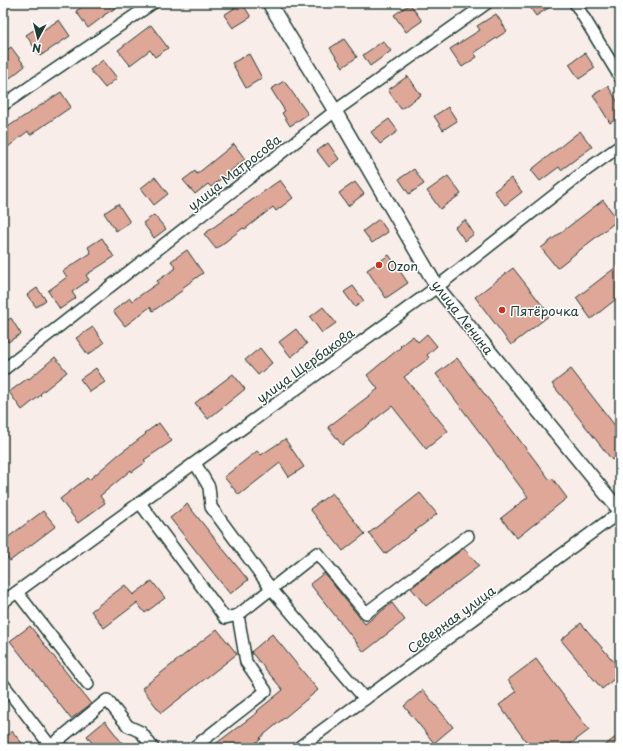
<svg xmlns="http://www.w3.org/2000/svg" width="623" height="751" font-family="'Playpen Sans',sans-serif">
<rect width="100%" height="100%" fill="#f9edea"/>
<filter id="ink" filterUnits="userSpaceOnUse"><feTurbulence type="fractalNoise" baseFrequency=".025" numOctaves="2"/><feDisplacementMap in="SourceGraphic" scale="8" xChannelSelector="R" yChannelSelector="G"/><feConvolveMatrix kernelMatrix="1 2 1 2 8 2 1 2 1" color-interpolation-filters="sRGB"/></filter>
<g filter="url(#ink)">
<!-- building -->
<g fill="#dfa798" stroke="#1f3d34">
<polygon points="88,3 124,3 104,15 104,16 88,28 76,11"/>
<polygon points="242,3 251,17 233,28 224,15"/>
<polygon points="527,3 556,3 536,16"/>
<polygon points="410,4 422,21 406,32 394,15"/>
<polygon points="496,14 507,31 474,53 477,57 462,67 450,49 480,30 477,26"/>
<polygon points="59,20 70,36 40,56 26,35 40,26 43,30"/>
<polygon points="151,25 168,48 155,57 150,50 130,65 118,50"/>
<polygon points="344,39 357,57 343,67 330,48"/>
<polygon points="383,41 391,51 370,66 363,55"/>
<polygon points="11,47 25,66 10,78 3,69 3,53"/>
<polygon points="585,53 595,68 579,79 569,64"/>
<polygon points="249,54 262,78 246,88 232,63"/>
<polygon points="103,60 117,78 105,88 90,70"/>
<polygon points="408,76 421,95 401,109 388,90"/>
<polygon points="284,81 308,114 290,126 282,113 285,111 271,89"/>
<polygon points="608,86 620,106 620,117 610,123 593,95"/>
<polygon points="61,92 71,107 30,135 28,131 3,151 3,130"/>
<polygon points="448,107 457,121 443,130 434,116"/>
<polygon points="389,119 398,131 380,144 371,132"/>
<polygon points="580,131 592,147 561,170 559,167 540,181 531,170"/>
<polygon points="328,143 339,159 329,167 317,151"/>
<polygon points="234,144 245,159 211,187 208,184 195,194 183,180 195,171 197,174"/>
<polygon points="414,169 424,184 409,194 399,179"/>
<polygon points="448,176 461,194 440,209 427,191"/>
<polygon points="155,177 168,194 154,205 141,188"/>
<polygon points="511,178 522,192 505,205 494,191"/>
<polygon points="280,180 293,198 276,211 273,207 245,229 243,228 216,249 204,234"/>
<polygon points="355,182 364,194 348,206 339,193"/>
<polygon points="603,200 618,220 557,268 541,248"/>
<polygon points="118,204 130,222 116,231 104,213"/>
<polygon points="154,215 166,229 154,238 143,223"/>
<polygon points="379,219 388,232 372,243 363,231"/>
<polygon points="465,220 474,234 465,241 455,227"/>
<polygon points="102,238 114,257 86,275 89,280 72,292 76,298 60,309 48,291 67,277 63,271 91,253 88,247"/>
<polygon points="187,250 203,273 182,288 183,290 153,311 150,307 125,326 113,311 130,298 132,301 158,283 157,281 176,268 171,261"/>
<polygon points="389,255 408,283 386,298 367,270"/>
<polygon points="620,264 620,296 591,319 576,298"/>
<polygon points="513,268 550,315 511,345 475,297"/>
<polygon points="353,286 364,301 355,307 344,292"/>
<polygon points="37,288 46,300 36,307 27,295"/>
<polygon points="323,307 336,323 322,333 310,317"/>
<polygon points="11,318 21,334 8,342 3,334 3,323"/>
<polygon points="93,327 104,343 88,355 76,338"/>
<polygon points="296,329 307,344 291,357 279,342"/>
<polygon points="427,334 437,346 427,355 429,358 404,377 448,431 426,449 392,406 342,445 328,427 378,389 367,375 401,347 400,346 413,336 418,342"/>
<polygon points="260,348 272,363 258,375 245,360"/>
<polygon points="55,357 67,372 40,394 41,395 22,410 9,392 28,378 29,379"/>
<polygon points="457,358 550,480 552,478 567,498 517,538 501,518 528,497 436,374"/>
<polygon points="96,368 105,382 90,392 80,379"/>
<polygon points="571,369 620,432 620,454 612,460 552,384"/>
<polygon points="233,374 245,389 208,419 195,403"/>
<polygon points="159,423 172,441 144,460 146,462 132,472 131,470 100,496 105,503 78,523 60,499 87,478 89,480 118,455 146,434 145,433"/>
<polygon points="285,439 304,467 289,477 280,463 239,495 224,477 257,451 261,455"/>
<polygon points="332,493 365,534 343,551 310,509"/>
<polygon points="420,493 437,514 385,554 369,533"/>
<polygon points="187,504 248,580 230,594 170,518"/>
<polygon points="43,511 56,526 10,561 3,553 3,541"/>
<polygon points="464,548 479,566 426,606 411,588"/>
<polygon points="324,573 365,624 392,603 405,620 364,652 310,584"/>
<polygon points="152,581 165,598 145,613 137,603 104,628 91,611 125,585 133,595"/>
<polygon points="581,623 620,669 620,674 602,689 561,640"/>
<polygon points="30,626 91,704 71,719 10,641"/>
<polygon points="217,629 237,654 161,713 142,688"/>
<polygon points="272,634 318,690 260,738 261,739 249,748 210,748 258,712 257,711 283,690 251,652"/>
<polygon points="536,659 589,730 565,748 531,748 499,705 516,692 508,680"/>
<polygon points="423,690 453,727 434,743 404,706"/>
<polygon points="105,721 126,748 96,748 87,736"/>
<polygon points="12,731 26,748 3,748 3,739"/>
<polygon points="620,734 620,748 601,748"/>
</g>
<g fill="none" stroke-linecap="round" stroke-linejoin="round">
<defs>
<g id="minor">
<polyline points="575,3 620,77"/>
<polyline points="3,105 153,3"/>
<polyline points="3,370 335,111 487,3"/>
<polyline points="195,463 209,487 211,507 272,590 365,699"/>
<polyline points="140,503 225,618 238,615"/>
<polyline points="17,592 88,684"/>
<polyline points="3,602 437,287 585,171 620,146"/>
<polyline points="3,684 52,748"/>
<polyline points="51,746 107,700 128,726 141,732 153,748"/>
<polyline points="193,748 266,691 246,662 238,615 317,553 366,613 468,536"/>
<polyline points="298,748 620,512"/>
</g>
<polyline id="tertiary" points="269,3 335,111 437,287 620,511"/>
</defs>
<!-- minor casing -->
<use href="#minor" stroke="#1f3d34" stroke-width="14"/>
<!-- tertiary casing -->
<use href="#tertiary" stroke="#1f3d34" stroke-width="16"/>
<!-- minor -->
<use href="#minor" stroke="#fff" stroke-width="11"/>
<!-- tertiary -->
<use href="#tertiary" stroke="#fff" stroke-width="13"/>
</g>
</g>
<!-- markers -->
<g fill="#c8321e" stroke="#fff" stroke-width="1.5">
<circle cx="379" cy="265" r="4"/>
<circle cx="502" cy="310" r="4"/>
</g>
<g text-anchor="middle" dominant-baseline="central" stroke-width="3" stroke-linejoin="round" paint-order="stroke">
<!-- street labels -->
<g font-size="13" fill="#1f3d34" stroke="#fff">
<text transform="translate(234 172) rotate(-38)">улица Матросова</text>
<text transform="translate(463 317) rotate(52)">улица Ленина</text>
<text transform="translate(305 365) rotate(-36)">улица Щербакова</text>
<text transform="translate(451 619) rotate(-36)">Северная улица</text>
</g>
<!-- poi labels -->
<g font-size="13" fill="#1f3d34" stroke="#fff" text-anchor="start">
<text x="387" y="265">Ozon</text>
<text x="510" y="310">Пятёрочка</text>
</g>
</g>
<!-- margin -->
<rect width="623" height="751" fill="none" stroke="#fff" stroke-width="16"/>
<rect x="8" y="8" width="607" height="735" fill="none" stroke="#1f3d34" stroke-width="1.5" filter="url(#ink)"/>
<!-- north arrow -->
<g transform="translate(38 38) rotate(187)" stroke="#ffffff" stroke-width="3" paint-order="stroke">
<path d="M0-3L7 15L0 10L-7 15Z" fill="#1f3d34"/>
<text y="-6" font-size="11" font-weight="bold" text-anchor="middle" fill="#1f3d34">N</text>
</g>
</svg>
